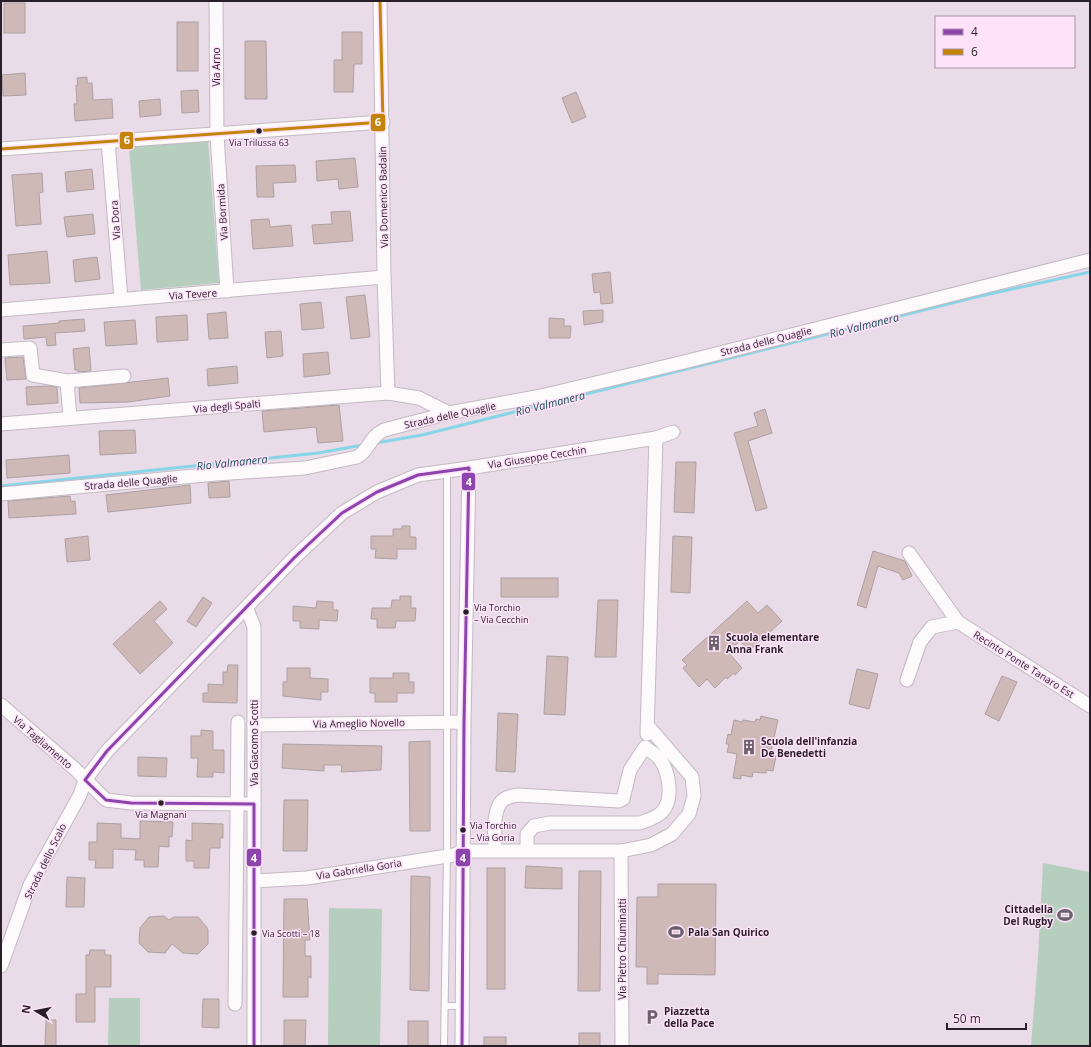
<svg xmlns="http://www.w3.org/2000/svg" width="1091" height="1047" font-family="'Open Sans',sans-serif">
<rect width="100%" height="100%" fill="#e9dbe7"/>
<!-- green -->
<g fill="#b6cebe">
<polygon points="208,140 219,283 141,290 129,147"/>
<polygon points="1043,863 1090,872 1090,1046 1031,1046 1038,957"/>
<polygon points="329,908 382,909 380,1046 328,1046"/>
<polygon points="109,998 140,998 140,1046 108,1046"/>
</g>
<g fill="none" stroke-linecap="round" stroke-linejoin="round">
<!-- stream -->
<g stroke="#86d5e8" stroke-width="3">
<polyline points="376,443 422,435 976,297 1090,272"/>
<polyline points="1,486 318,453 363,445"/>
</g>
</g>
<!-- building -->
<g fill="#ceb9b7" stroke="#aca0a3">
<rect x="4" y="3" width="21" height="30"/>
<rect x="177" y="22" width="21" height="49"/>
<polygon points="342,32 362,32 362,64 354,64 353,92 334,92 334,60 342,60"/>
<polygon points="245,41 266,41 267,99 245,99"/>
<polygon points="25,73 26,95 3,96 2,75"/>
<polygon points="87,77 87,83 92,83 93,100 112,99 113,118 75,121 74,104 77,104 76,85 78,85 77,78"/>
<polygon points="198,90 199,112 182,113 181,91"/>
<polygon points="576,92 586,117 572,123 562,98"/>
<polygon points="160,99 161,115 140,117 139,101"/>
<polygon points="355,158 358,187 339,189 338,179 317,181 316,161"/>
<polygon points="295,165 296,182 273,183 274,197 257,197 256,166"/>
<polygon points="92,169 94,189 67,192 65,172"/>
<polygon points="42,173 43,192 39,193 41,224 16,226 12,175"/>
<polygon points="350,211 353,241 314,244 312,225 332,224 331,212"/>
<polygon points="93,214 95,234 67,237 64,217"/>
<polygon points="269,219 270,227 291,225 293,246 253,249 251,220"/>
<polygon points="47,251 50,283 10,285 8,255"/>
<polygon points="97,257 100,279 75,282 73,260"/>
<polygon points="610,272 613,303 601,304 600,292 594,293 592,274"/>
<polygon points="365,295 370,337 351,339 346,297"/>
<polygon points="321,302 324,328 302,330 300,304"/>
<polygon points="603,310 603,322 584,325 583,311"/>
<polygon points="226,312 228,338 209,339 207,314"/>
<polygon points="187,315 188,340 157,342 156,317"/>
<polygon points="549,318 564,319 564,326 571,326 570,338 549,338"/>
<polygon points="84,319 85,331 55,333 56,345 47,346 46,337 24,339 23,326 59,323 59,321"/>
<polygon points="135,320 137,344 106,346 104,322"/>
<polygon points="281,331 283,356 267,358 265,332"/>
<polygon points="89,347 91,371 78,372 78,370 75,370 73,349"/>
<polygon points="328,352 330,374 304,377 303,354"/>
<polygon points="23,357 26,379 7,380 5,358"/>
<polygon points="237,366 238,383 208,386 207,369"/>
<polygon points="168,378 170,396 128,402 80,403 79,388"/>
<polygon points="50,386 57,387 58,403 27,405 26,387"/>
<polygon points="339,405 343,441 318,443 316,427 264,432 262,411"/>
<polygon points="765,409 772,433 748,441 767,508 756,511 734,433 758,426 754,413"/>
<polygon points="135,430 136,453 100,455 99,431"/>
<polygon points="69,455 70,473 7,478 6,460"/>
<polygon points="676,462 696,462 694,513 674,512"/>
<polygon points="229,481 230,497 209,498 208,483"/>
<polygon points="190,485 191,503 108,512 106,495"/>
<polygon points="70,496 71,502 75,501 76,514 9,518 8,501"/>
<polygon points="402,526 410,526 410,537 416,537 416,549 397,549 397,559 375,558 376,549 371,549 371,536 393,536 393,529 402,529"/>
<polygon points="88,536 90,560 67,562 65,539"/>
<polygon points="673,536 692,537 690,593 671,592"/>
<polygon points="873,551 905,561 912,576 903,580 899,573 878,566 866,608 857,605"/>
<rect x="501" y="578" width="57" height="19"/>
<polygon points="400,596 411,596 411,608 416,608 415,621 396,621 395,628 377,628 377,619 371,619 372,608 391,608 392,600 400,600"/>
<polygon points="203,597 212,603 196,627 187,621"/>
<polygon points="598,600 618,600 616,657 595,657"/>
<polygon points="160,601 167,609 154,621 173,643 140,674 113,644"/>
<polygon points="317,601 333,602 333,610 338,610 337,621 319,620 319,629 300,628 300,621 293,621 293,606 316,608"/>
<polygon points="747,601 758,613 767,605 782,621 749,651 740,641 728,652 742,668 735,675 734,673 727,679 726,677 715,688 707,679 699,687 683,668 687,665 682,660"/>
<polygon points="547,656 568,657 565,715 544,714"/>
<polygon points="228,665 238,665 237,703 203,702 203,693 208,693 208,684 223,685 223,672 227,672"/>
<polygon points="287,668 310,668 310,678 328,679 328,692 321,692 321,700 283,696 283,682 287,682"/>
<polygon points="857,669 878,674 869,709 849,704"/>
<polygon points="393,673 409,673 409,682 414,682 414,693 397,693 397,702 375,702 375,693 370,693 370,678 393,678"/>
<polygon points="1002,676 1017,682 999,721 985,714"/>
<polygon points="498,713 518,714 515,772 496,771"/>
<polygon points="761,716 778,720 771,751 771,755 776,756 773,771 766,770 766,773 753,772 752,777 741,775 741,779 733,778 737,754 727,752 729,744 726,744 728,734 731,735 734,720 742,722 743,720 755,722 756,719 760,720"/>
<polygon points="201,730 213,731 213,750 224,750 224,773 213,772 213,777 197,777 198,758 191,758 191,736 201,736"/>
<polygon points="430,741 430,831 410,831 409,742"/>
<polygon points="283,744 382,746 381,770 341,772 342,765 324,765 324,771 282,768"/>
<polygon points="138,757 167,758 166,777 138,776"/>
<polygon points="284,800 308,800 307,851 283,851"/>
<polygon points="140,821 173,822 172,837 169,836 169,847 159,846 158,867 144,867 144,860 135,860 136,850 113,849 113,868 95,868 96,860 89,860 89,842 97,842 97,823 121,824 121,838 140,839"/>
<polygon points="192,823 223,824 223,838 220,838 220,848 210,848 209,868 194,868 194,861 186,861 186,840 192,841"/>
<polygon points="526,866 562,868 562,889 525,888"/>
<rect x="487" y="868" width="18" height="121"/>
<polygon points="579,871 601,871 600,991 578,991"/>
<polygon points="411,876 430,877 429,991 410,990"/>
<polygon points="67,877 85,878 84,907 66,907"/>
<polygon points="658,884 716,884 715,975 658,974 658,984 647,984 647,967 636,967 637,897 658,897"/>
<polygon points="284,899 307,899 310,940 305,940 305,956 311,956 311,978 308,976 308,997 283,997"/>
<polygon points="164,916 169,920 174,917 198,917 208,929 208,944 198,954 183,953 172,944 165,953 148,952 139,943 140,928 149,917"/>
<polygon points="90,950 105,950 105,955 111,955 111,987 95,987 95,1022 76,1022 76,994 86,994 86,955 89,955"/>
<polygon points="203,999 219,999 219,1028 202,1027"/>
<polygon points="46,1020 56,1020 56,1046 45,1046"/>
<polygon points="284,1020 306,1020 305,1046 284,1046"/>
<rect x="408" y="1021" width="20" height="25"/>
<rect x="579" y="1033" width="21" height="13"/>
<rect x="484" y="1037" width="22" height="9"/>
</g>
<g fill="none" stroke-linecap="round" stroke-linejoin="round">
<defs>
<g id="lane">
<polyline points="445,1006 462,1006"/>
<polyline points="444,1046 447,856 447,471"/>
</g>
<g id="street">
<polyline points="216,1 217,134 227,291"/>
<polyline points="380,1 384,277 388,393"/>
<polyline points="108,141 121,299"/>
<polyline points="1,149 383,122"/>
<polyline points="1,310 384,277"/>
<polyline points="1,350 30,348 33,375 67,381 124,376"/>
<polyline points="67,381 70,418"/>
<polyline points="1,424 388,393 419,398 449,413"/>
<path d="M 1,494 L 216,474 L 305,468 L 357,457 C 370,450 368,438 384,430 L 449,413 L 541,396 L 684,362 L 1090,260"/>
<polyline points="909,553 958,622"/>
<polyline points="247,609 254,627 254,1046"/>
<polyline points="907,680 920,642 932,627 958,622 1090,706"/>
<polyline points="1,705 75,769 106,800 131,803 254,804"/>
<polyline points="254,725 464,722"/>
<polyline points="647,734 656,438"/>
<path d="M 495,850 C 495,837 492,814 501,802 C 505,797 512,796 518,795 L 619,801 L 623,799 L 630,770 L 645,747 C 650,751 656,754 660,759 C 669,772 674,799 662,812 C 656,818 648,820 640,823 L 550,823 L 534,826 L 527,834 L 527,850"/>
<polyline points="621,851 622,1046"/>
<polyline points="254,881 307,878 454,855 463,851 621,851 651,845 672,834 689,814 694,796 692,777 648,726"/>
<polyline points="1,966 30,885 80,795 85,780 107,751 295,557 342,513 377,492 418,475 469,468 656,438 673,432"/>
<polyline points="235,1004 238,722"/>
<polyline points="462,1046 464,722 469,468"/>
</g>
</defs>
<!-- lane casing -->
<use href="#lane" stroke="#c4b9c3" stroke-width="8"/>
<!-- street casing -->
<use href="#street" stroke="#c4b9c3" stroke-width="15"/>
<!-- lane -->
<use href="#lane" stroke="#fcfafb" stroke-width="6"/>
<!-- street -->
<use href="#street" stroke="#fcfafb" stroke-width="13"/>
<defs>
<polyline id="bus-1" points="254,1046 254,804 131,803 106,800 85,780 107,751 295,557 342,513 377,492 418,475 469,468 464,722 462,1046"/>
<polyline id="bus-2" points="1,149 383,122 380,1"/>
</defs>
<!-- bus-1 casing -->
<use href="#bus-1" stroke="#fde2fa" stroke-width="6"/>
<!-- bus-2 casing -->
<use href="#bus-2" stroke="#fde2fa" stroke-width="6"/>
<!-- bus-1 -->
<use href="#bus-1" stroke="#8e44ad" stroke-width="3"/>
<!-- bus-2 -->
<use href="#bus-2" stroke="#c4840a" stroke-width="3"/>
</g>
<!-- icons -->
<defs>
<symbol id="building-bare" viewBox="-9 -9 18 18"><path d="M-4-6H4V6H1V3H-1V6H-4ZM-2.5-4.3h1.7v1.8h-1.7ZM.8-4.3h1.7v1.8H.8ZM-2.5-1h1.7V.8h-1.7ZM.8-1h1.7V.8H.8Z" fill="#6c616b" stroke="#fde2fa" stroke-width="2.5" paint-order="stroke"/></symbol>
<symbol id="stadium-bare" viewBox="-9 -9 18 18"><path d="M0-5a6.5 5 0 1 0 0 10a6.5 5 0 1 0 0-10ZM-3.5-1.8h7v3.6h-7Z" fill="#6c616b" stroke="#fde2fa" stroke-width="2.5" paint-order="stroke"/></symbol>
<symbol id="parking-bare" viewBox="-9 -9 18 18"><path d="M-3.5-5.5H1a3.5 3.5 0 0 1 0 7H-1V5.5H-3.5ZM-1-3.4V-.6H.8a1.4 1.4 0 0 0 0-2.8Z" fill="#6c616b" stroke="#fde2fa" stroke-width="2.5" paint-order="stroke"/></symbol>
</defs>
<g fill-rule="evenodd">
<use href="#building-bare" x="703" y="632" width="22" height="22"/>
<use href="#building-bare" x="738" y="736" width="22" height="22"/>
<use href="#stadium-bare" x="1054" y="904" width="22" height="22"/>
<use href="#stadium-bare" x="665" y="921" width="22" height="22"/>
<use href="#parking-bare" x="641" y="1006" width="22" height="22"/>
</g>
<!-- markers -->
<g fill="#291f28" stroke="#fde2fa" stroke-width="1.5">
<circle cx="259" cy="131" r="3.5"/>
<circle cx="466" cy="612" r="3.5"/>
<circle cx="161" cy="803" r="3.5"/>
<circle cx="463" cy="830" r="3.5"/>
<circle cx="254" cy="933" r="3.5"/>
</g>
<g text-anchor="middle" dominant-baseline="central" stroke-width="3" stroke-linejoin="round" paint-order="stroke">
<!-- bus labels -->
<g font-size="9" fill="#291f28" stroke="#fde2fa" text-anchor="start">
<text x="259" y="142" text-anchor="middle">Via Trilussa 63</text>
<text x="474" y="607">Via Torchio<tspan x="474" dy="12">– Via Cecchin</tspan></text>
<text x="161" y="814" text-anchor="middle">Via Magnani</text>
<text x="470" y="825">Via Torchio<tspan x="470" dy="12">– Via Goria</tspan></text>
<text x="262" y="933">Via Scotti – 18</text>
</g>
<!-- street labels -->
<g font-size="10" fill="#291f28" stroke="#fde2fa">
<text transform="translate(216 67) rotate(-90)">Via Arno</text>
<text transform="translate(383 197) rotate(-91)">Via Domenico Badalin</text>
<text transform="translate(222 212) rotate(-94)">Via Bormida</text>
<text transform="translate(115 220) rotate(-94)">Via Dora</text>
<text transform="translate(193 294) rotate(-4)">Via Tevere</text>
<text transform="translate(766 341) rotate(-14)">Strada delle Quaglie</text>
<text transform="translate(227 406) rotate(-5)">Via degli Spalti</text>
<text transform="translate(450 415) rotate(-12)">Strada delle Quaglie</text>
<text transform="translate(537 457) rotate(-9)">Via Giuseppe Cecchin</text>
<text transform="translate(131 482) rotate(-5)">Strada delle Quaglie</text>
<text transform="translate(1024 664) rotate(32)">Recinto Ponte Tanaro Est</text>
<text transform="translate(359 723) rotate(-1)">Via Ameglio Novello</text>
<text transform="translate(43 742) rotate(41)">Via Tagliamento</text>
<text transform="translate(254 743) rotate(-90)">Via Giacomo Scotti</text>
<text transform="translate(45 861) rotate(-64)">Strada dello Scalo</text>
<text transform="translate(359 869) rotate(-9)">Via Gabriella Goria</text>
<text transform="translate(622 949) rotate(-90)">Via Pietro Chiuminatti</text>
</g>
<!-- poi labels -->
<g font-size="10" font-weight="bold" fill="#291f28" stroke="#fde2fa" text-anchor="start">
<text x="726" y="637">Scuola elementare<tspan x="726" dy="12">Anna Frank</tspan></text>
<text x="761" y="741">Scuola dell'infanzia<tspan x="761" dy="12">De Benedetti</tspan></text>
<text x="1053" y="909" text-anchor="end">Cittadella<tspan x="1053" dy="12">Del Rugby</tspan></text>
<text x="688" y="932">Pala San Quirico</text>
<text x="664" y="1011">Piazzetta<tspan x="664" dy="12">della Pace</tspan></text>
</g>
<!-- water labels -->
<g font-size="11" font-style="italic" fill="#1b4e57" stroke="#fde2fa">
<text transform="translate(864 325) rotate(-14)">Rio Valmanera</text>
<text transform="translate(550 403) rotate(-14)">Rio Valmanera</text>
<text transform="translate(232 462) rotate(-6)">Rio Valmanera</text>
</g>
</g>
<g stroke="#fde2fa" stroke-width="1.5">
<rect x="370" y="113" width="16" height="19" rx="4" fill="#c4840a"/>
<rect x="119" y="131" width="15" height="19" rx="4" fill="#c4840a"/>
<rect x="461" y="472" width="15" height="19" rx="4" fill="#8e44ad"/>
<rect x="246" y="848" width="16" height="19" rx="4" fill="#8e44ad"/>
<rect x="455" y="848" width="16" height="19" rx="4" fill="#8e44ad"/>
</g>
<g font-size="11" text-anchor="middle" font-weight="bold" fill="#fff">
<text x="378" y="126">6</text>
<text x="127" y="144">6</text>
<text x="469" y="486">4</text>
<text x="254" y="862">4</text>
<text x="463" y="862">4</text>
</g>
<!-- border -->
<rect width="1091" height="1047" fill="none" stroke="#291f28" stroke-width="4"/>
<!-- legend -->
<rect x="935" y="16" width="140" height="52" fill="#fde2fa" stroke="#a894a6"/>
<rect x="943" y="29" width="20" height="6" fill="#8e44ad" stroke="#a894a6"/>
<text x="971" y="36" font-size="12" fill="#291f28">4</text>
<rect x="943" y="49" width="20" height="6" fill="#c4840a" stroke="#a894a6"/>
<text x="971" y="56" font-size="12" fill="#291f28">6</text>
<!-- north arrow -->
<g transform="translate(36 1011) rotate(280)" stroke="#fde2fa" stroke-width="3" paint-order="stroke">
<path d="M0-3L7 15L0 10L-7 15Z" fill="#291f28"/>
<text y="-6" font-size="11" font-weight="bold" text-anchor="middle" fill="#291f28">N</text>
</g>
<!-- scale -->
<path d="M947 1023v6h79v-6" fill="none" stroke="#291f28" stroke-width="2"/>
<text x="953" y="1023" font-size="12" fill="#291f28" stroke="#fde2fa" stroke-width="3" paint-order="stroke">50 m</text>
</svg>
